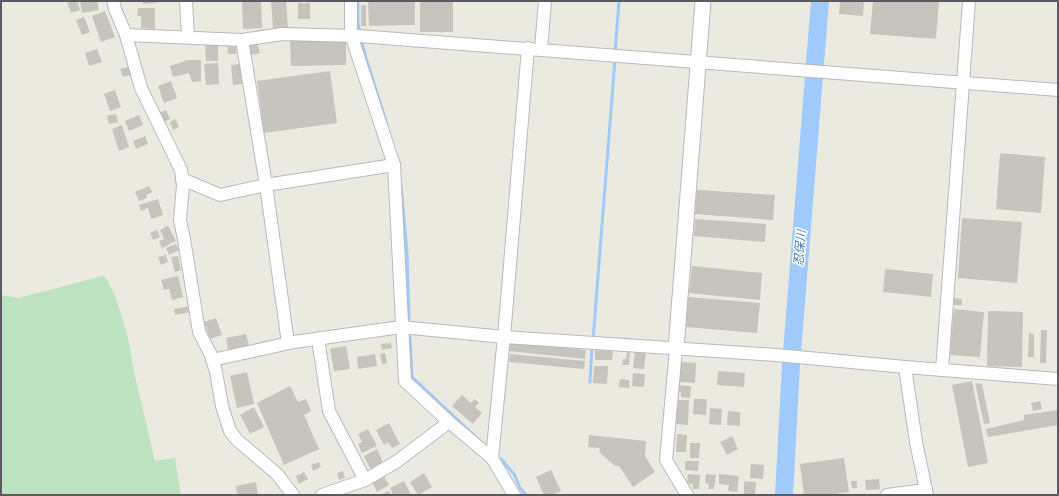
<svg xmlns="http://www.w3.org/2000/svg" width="1059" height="496" font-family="Rubik,'Noto Sans JP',sans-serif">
<rect width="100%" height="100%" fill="#ebeae0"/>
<!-- green -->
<polygon fill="#bde3c1" points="103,276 106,277 116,298 128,338 134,372 155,461 175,458 181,495 1,495 1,295 18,298"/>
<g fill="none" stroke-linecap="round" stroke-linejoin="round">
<!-- stream -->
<g stroke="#a0cafb" stroke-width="3">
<polyline points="358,1 358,23 360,33"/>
<polyline points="361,39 366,58 387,125"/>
<polyline points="615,53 619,1"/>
<polyline points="401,185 407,253 409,319"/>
<polyline points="410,337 412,377 479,440"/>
<polyline points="593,340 615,59"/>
<polyline points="590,382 592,346"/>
<polyline points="501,459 514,474 520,488 526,495"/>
</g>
<!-- river -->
<polyline stroke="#a0cafb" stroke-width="18" points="784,495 791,365 820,1"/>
</g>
<!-- building -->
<g fill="#c6c4bd">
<polygon points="67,1 77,1 80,10 71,13"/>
<polygon points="80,1 97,1 99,10 82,13"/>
<polygon points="143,1 157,1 157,3 143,4"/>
<polygon points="261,1 262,28 243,29 242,2"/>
<polygon points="271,1 286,1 288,28 273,29"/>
<polygon points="368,1 415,1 415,25 369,26"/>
<rect x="420" y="1" width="33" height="31"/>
<polygon points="840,1 864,1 863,16 839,14"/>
<polygon points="873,1 939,1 936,39 870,34"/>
<rect x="298" y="3" width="12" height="16"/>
<rect x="361" y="5" width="5" height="21"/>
<polygon points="138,8 155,8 155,29 141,28 141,16 137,16"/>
<polygon points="105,11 115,37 101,42 92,16"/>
<polygon points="84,17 90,32 82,35 76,20"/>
<polygon points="346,39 346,65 291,66 290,40"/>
<polygon points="257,42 260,53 250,55 248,44"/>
<polygon points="227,43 236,43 236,54 228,54"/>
<polygon points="205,44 218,44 218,61 206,61"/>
<polygon points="97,49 102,62 89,66 85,53"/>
<polygon points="188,60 201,60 201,81 192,82 189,73 173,77 170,66"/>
<polygon points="218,63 219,84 206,85 204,64"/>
<polygon points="240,64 242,84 233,85 231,65"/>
<polygon points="128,67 130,75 123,77 120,69"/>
<polygon points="330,71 337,123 264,133 257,81"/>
<polygon points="171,81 177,98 164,103 158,86"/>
<polygon points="115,90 121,107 110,111 104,94"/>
<polygon points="166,110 170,119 162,123 157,114"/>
<polygon points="116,114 118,122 109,124 107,116"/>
<polygon points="139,115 143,125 129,131 125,121"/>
<polygon points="175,119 179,127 173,130 170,122"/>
<polygon points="122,125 129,147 119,151 112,129"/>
<polygon points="145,136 148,144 136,149 133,141"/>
<polygon points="1000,153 1045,157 1041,213 996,209"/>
<polygon points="149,186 152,192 146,195 147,198 139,201 135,192"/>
<polygon points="697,190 775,195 773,220 695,214"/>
<polygon points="158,199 163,215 151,219 148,208 141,211 139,205"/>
<polygon points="962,218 1022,222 1017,283 958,278"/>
<polygon points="695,219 766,224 765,242 694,236"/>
<polygon points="168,226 176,241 162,248 159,241 164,239 160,230"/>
<polygon points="157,230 160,237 153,240 150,233"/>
<polygon points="176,244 179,250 169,255 166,248"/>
<polygon points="166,255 168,262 161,265 158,257"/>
<polygon points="178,256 181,270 175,272 171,257"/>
<polygon points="692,266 762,273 760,300 689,293"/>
<polygon points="885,269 933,274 931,297 883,292"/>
<polygon points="178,276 183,297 172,300 169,289 164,290 161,280"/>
<polygon points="688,297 760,303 757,333 686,327"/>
<polygon points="954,298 962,299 962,305 954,305"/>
<polygon points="190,306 191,312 175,315 174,309"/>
<polygon points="954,309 984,312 980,357 950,355"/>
<polygon points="988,311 1023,312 1022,367 987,366"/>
<polygon points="216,318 222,335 210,339 204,322"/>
<polygon points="1041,330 1047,330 1046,363 1040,363"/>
<polygon points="1029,333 1034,334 1034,357 1028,357"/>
<polygon points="246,334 249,346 228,350 226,338"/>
<polygon points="510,342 586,350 585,359 509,351"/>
<polygon points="391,343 392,348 382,350 381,344"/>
<polygon points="346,346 350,369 334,371 330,349"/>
<polygon points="595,350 613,351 612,360 595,360"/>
<polygon points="627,351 630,351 629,365 622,365 623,359 626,359"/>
<polygon points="635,351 646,352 644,369 633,368"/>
<polygon points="385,353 387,363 382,364 380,354"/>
<polygon points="375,354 377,366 358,369 357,357"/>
<polygon points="510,354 585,361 584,369 509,362"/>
<polygon points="681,362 696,363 695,383 679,382"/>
<polygon points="594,366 608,366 607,384 593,383"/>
<polygon points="718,371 745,373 744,387 717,385"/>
<polygon points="247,372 254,404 237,408 230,376"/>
<polygon points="633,373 645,374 644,387 632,386"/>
<polygon points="620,379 629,380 629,388 619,387"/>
<polygon points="972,381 988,463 968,467 952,385"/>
<polygon points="975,383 982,384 990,423 984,424"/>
<polygon points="678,385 691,386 690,398 681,397 681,392 678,392"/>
<polygon points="290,386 298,402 306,399 311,411 304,415 319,449 284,465 257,403"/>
<polygon points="462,395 471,403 475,399 479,403 475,407 482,413 473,424 452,406"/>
<polygon points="694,399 707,399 706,415 693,414"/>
<polygon points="677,400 689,400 688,425 676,424"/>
<polygon points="1040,401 1042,409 1033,411 1031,403"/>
<polygon points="254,407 264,427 250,434 240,415"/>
<polygon points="710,408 722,409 721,425 709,424"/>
<polygon points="1058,410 1058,425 988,437 986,429 1024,420 1024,415"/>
<polygon points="728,411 740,412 740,426 727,425"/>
<polygon points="389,423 400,444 392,448 388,442 384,445 376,430"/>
<polygon points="368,429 377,446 362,453 358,444 362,442 358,434"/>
<polygon points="677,434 687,435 686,452 676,452"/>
<polygon points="589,435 646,441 645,456 655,472 633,487 619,466 615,466 599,452 600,448 588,447"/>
<polygon points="732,436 738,449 727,455 720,442"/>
<polygon points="690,443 700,443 699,458 690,458"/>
<polygon points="377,449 384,465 371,470 364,456"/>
<polygon points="844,458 849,492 829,495 804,495 800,464"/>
<polygon points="685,461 699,461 698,471 685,470"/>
<polygon points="319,462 321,467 313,471 311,465"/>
<polygon points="751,464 764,465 763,479 750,478"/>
<polygon points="551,470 561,491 552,495 544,495 536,477"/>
<polygon points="343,471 345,478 339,480 337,473"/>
<polygon points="304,472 308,479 299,484 296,476"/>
<polygon points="424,473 432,487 418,495 410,482"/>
<polygon points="383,474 389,485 377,492 371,480"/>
<polygon points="688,474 700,475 699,489 693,489 693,484 687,483"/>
<polygon points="706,474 716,475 714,489 708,489 709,484 705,483"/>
<polygon points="719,474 739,476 737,492 728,491 729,485 719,484"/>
<polygon points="879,479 880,489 866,490 865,480"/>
<polygon points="404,481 411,495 393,495 390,488"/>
<polygon points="744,481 756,482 755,495 744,495"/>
<polygon points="851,481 857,481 857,488 852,488"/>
<polygon points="256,482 258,495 237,495 236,486"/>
<polygon points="389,491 391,495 380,495"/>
</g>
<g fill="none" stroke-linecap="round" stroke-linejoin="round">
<defs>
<g id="minor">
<polyline points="113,1 115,9 126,35 141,88 181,170 183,185 180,220 184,239 199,332 211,355 216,372 222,406 230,431 237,440 277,474 293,495"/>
<polyline points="186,1 188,37"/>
<polyline points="351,1 351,35 394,165 405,381 449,422 492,458 514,495"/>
<polyline points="126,35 242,40 282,34 358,36 1058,90"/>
<polyline points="242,40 266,185 288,343"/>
<polyline points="541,49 545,1"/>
<polyline points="182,179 220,195 266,185 394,165"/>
<polyline points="318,339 329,411 365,480"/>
<polyline points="676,349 666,460 687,495"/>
<polyline points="212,360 294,342 401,327 504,337 776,355 905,367 1058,379"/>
<polyline points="905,367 916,442 927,495"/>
<polyline points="942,370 969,1"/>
<polyline points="492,458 504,337 528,48"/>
<polyline points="322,495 365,480 396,462 449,422"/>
<polyline points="887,495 926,490"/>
</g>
<polyline id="tertiary" points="676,349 703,1"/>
</defs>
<!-- minor casing -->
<use href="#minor" stroke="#b8b9bf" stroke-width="14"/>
<!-- tertiary casing -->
<use href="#tertiary" stroke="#b8b9bf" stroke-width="17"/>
<!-- minor -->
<use href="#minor" stroke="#fff" stroke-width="12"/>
<!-- tertiary -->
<use href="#tertiary" stroke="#fff" stroke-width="15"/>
</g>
<g text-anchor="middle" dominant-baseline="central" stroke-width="3" stroke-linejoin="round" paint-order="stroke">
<!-- water labels -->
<g font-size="12" font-style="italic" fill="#4473bd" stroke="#fff">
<text transform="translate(800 248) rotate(-85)">忍保川</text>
</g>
</g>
<!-- border -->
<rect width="1059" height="496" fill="none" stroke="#595b61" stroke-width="4"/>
</svg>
